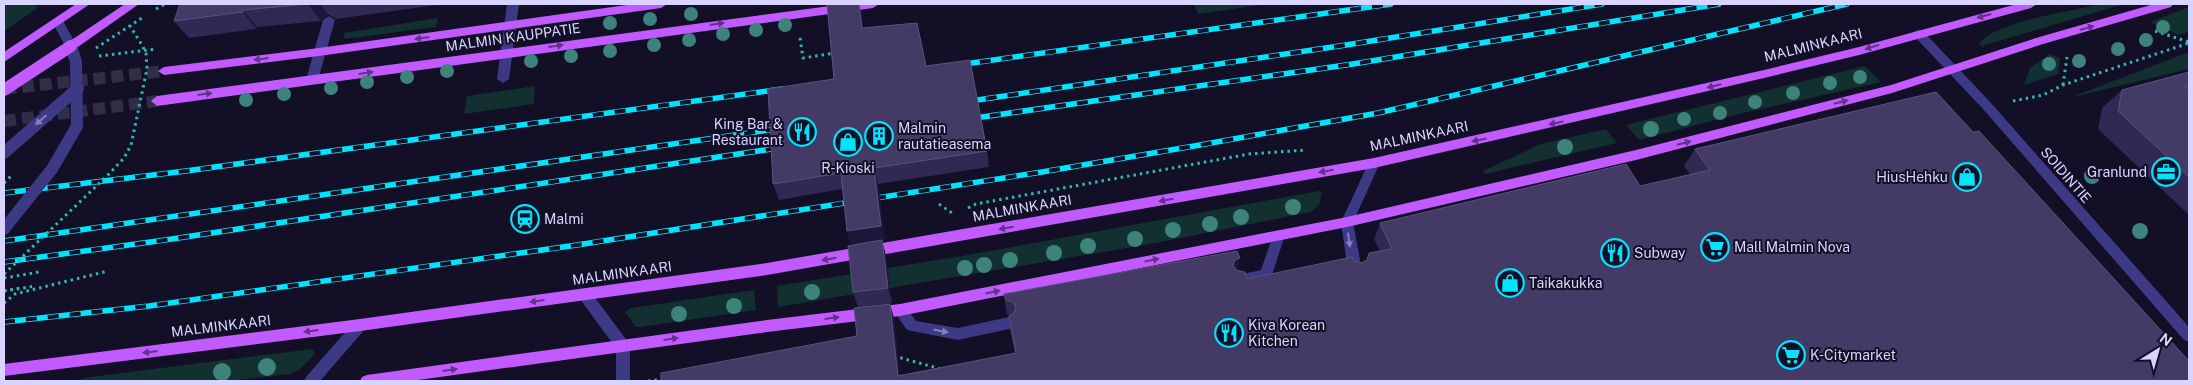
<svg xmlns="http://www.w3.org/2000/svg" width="2193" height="385" font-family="'Public Sans',sans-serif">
<rect width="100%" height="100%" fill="#130f26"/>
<!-- green -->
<g fill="#12302f">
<polygon points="4,4 32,4 39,7 4,31"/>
<polygon points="1194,4 1259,4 1260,5 1198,14"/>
<path d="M 2100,4 L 2124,4 L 1982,46 L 1979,44 C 1993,22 2073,11 2100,4 Z"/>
<polygon points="2189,7 2189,31 2179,35 2150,22"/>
<polygon points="438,18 436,27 345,39 343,33"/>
<polygon points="2189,52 2189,69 2069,98"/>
<polygon points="2050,54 2060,58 2058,74 2024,85 2030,68"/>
<polygon points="1865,66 1881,82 1735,115 1639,140 1626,125"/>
<polygon points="535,86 534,104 464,114 467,96"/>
<polygon points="1606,129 1617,143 1485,174 1483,171 1541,144"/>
<polygon points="1319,191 1322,193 1319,205 1311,212 1156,243 778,307 777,286 968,255"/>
<polygon points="754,290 756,310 641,327 636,327 625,312 631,308"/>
<polygon points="312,349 315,353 314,355 300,369 290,374 229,381 74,381 90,377"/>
</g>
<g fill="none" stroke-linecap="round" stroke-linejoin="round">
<!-- major-tunnel -->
<g stroke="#312d47" stroke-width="12" stroke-dasharray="12 6" stroke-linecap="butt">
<polyline points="4,89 164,71"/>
<polyline points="4,121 157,101"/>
</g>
<!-- path -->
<g stroke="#2fb8b0" stroke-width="3" stroke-dasharray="2.5 4" stroke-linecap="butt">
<polyline points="156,9 165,4"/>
<polyline points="2155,31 2189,42"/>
<polyline points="800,38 803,58 835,53"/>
<polyline points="99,56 157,49"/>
<polyline points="2063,85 2067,57"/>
<polyline points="2013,101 2043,95 2063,85 2189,43"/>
<polyline points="4,183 11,176"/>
<polyline points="939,204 952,213"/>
<polyline points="968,208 976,204 1249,154 1306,150"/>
<polyline points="4,278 39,272"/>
<polyline points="4,291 21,288"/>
<polyline points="4,303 15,294 108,271"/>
<polyline points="894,356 941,369"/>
<polyline points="648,381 665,379"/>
</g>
<!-- minor -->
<g fill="#3d3a85" fill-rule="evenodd">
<polygon points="507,4 519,4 509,79 503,83 497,79"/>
<polygon points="329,16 335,20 318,80 312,84 306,80 323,20"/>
<polygon points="58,18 62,19 77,46 75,49 71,50 67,49 52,22"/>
<polygon points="1919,30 1923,31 1991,103 2189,327 2189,342 2184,340 1983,109 1915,37 1913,34 1915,31"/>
<polygon points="1374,158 1378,160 1380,163 1353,222 1362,271 1360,275 1355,277 1350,275 1348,271 1341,222 1370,160"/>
<polygon points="1279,230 1284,231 1285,235 1271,278 1239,286 1234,284 1232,280 1234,276 1261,270 1273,235 1274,231"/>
<polygon points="585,289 590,291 628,342 630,346 630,381 616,381 616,348 580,299 578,295 580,291"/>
<polygon points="900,304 905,306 916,321 958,328 1009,317 1014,319 1016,323 1014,327 1009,329 958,340 907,330 893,310 895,306"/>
<polygon points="360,319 365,321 367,325 365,329 320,381 304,381 306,377 355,321"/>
</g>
<!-- major -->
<g fill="#c25bff" fill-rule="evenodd">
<polygon points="76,4 90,4 4,62 4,52"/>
<polygon points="125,4 139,4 75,49 67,49 65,46 67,43"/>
<polygon points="634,4 667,4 661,8 319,56 164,75 158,71 164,67 319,48"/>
<polygon points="845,4 879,4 873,8 157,106 151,101 157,96"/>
<polygon points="2017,4 2037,4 2031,8 1859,55 1764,78 1374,168 767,275 360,331 4,376 4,364 360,319 767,263 1374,158 1764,70 1859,47"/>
<polygon points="2154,4 2173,4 2171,7 2043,44 1892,93 1636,160 1347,227 900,316 767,332 411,381 360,381 362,377 367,375 767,320 900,304 1347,217 1636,150 1891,85 2036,38"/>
</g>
<defs>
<g id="rail">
<polyline points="958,65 1391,4"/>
<polyline points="964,102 1346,45 1602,4"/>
<polyline points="968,119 1353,64 1719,4"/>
<polyline points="4,193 186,171 782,89"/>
<polyline points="4,241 783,128"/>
<polyline points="4,262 165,240 785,147"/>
<polyline points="4,322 149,306 577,245 1042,172 1200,145 1378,113 1847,4"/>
</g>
</defs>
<!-- rail casing -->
<use href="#rail" stroke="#00e5ff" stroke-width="5.5"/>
<!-- rail -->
<use href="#rail" stroke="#130f26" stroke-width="4" stroke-dasharray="11" stroke-linecap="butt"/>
<!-- path-bridge -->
<g stroke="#2fb8b0" stroke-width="3" stroke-dasharray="2.5 4" stroke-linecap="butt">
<polyline points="96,48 145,16"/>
<polyline points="4,274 107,176 124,158 131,145 147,69 146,53 142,45 130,26"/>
<polyline points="4,291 35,286"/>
</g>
<!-- minor-bridge -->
<g stroke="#3d3a85" stroke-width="12">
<polyline points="4,153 78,88"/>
<polyline points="4,229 52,169 77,126 76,62 71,46"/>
</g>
<!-- major-bridge -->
<polyline stroke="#c25bff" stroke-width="12" points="4,90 71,46"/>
</g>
<!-- trees -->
<g fill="#3d827b">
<circle cx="691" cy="14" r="7"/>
<circle cx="650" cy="19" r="7"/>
<circle cx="610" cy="23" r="7"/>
<circle cx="785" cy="25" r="7"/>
<circle cx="2163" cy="27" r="7"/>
<circle cx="756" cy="30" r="7"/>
<circle cx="723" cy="34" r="7"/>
<circle cx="689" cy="40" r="7"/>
<circle cx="2146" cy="40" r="7"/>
<circle cx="654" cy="45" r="7"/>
<circle cx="2118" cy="49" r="7"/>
<circle cx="610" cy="51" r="7"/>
<circle cx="571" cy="56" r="7"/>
<circle cx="531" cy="61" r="7"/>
<circle cx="2079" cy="61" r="7"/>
<circle cx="2049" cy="64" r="7"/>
<circle cx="447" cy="71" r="7"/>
<circle cx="407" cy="77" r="7"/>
<circle cx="1860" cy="77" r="7"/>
<circle cx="367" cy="82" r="7"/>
<circle cx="1830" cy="83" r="7"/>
<circle cx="331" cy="88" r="7"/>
<circle cx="1793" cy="93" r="7"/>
<circle cx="284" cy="94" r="7"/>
<circle cx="246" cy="100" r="7"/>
<circle cx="1755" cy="102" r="7"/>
<circle cx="1720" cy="113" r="7"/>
<circle cx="1684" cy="119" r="7"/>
<circle cx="1651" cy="129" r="8"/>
<circle cx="1565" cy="147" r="8"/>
<circle cx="2092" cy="176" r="8"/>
<circle cx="1293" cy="207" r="8"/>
<circle cx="1241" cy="217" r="8"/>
<circle cx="1210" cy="224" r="8"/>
<circle cx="1173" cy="230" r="8"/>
<circle cx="2140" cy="231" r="8"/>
<circle cx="1135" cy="239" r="8"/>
<circle cx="1088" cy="246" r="8"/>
<circle cx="1054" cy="253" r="8"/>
<circle cx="1010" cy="260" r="8"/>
<circle cx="984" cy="265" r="8"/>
<circle cx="965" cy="268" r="8"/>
<circle cx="812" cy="292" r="8"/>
<circle cx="734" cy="306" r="8"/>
<circle cx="679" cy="314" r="8"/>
<circle cx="267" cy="367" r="9"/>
<circle cx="222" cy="372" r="9"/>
</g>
<!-- wall -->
<g fill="#312854">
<polygon points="180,4 437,4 437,5 336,19 328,14 321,21 257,27 256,29 189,38 174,21"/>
<polygon points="861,12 863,28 926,66 987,151 989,167 878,184 885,241 882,241 886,256 892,303 858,307 853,292 851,246 842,189 779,200 773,184 834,79"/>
<polygon points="2189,72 2189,215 2098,129 2102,108 2122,90"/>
<polygon points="1695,149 2189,361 661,381 857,336 890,304 894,319 900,375 1015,353 1010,330 1009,316 1007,315 1006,309 1004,294 1237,271 1247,279 1354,261 1361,263 1366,261 1369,253 1380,251 1374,239 1380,223 1640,186 1691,175 1684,166"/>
</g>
<!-- shaded-wall -->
<g fill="#1d163a">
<polygon points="308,4 320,4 328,14 321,21"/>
<polygon points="859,4 861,12 866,45 862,28"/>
<polygon points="243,10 257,27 256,29 243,12"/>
<polygon points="874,168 878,184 885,241 882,241 886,256 892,303 888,288 851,247 847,231"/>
<polygon points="1240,258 1237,273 1233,265 1235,260"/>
<polygon points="890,304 894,319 901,381 898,376"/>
</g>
<!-- building -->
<g fill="#433a66" stroke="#5a527e">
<polygon points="180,4 307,4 243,10 243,12 174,21"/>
<polygon points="827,4 859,4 862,28 917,23 926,66 970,60 987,151 874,168 881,226 847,231 841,173 773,184 768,89 834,79"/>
<polygon points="2189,72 2189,87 2185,85 2189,90 2189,177 2118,111 2122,90"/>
<polygon points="1936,92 1973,132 1979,131 2189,361 2189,381 661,381 661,373 857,336 854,308 890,304 898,376 1016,353 1009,316 1014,313 1016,307 1013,302 1006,300 1004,294 1237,251 1240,258 1235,260 1233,265 1236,270 1245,272 1247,279 1352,257 1354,261 1361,263 1367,260 1369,253 1392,249 1380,223 1626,164 1640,186 1710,170 1695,149"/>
<polygon points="882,240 888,288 853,292 848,246"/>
</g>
<!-- one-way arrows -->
<defs><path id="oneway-solid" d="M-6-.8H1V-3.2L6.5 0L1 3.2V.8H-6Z" transform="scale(1.25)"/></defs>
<g fill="#623188">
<use href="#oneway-solid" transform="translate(1984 16) rotate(165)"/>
<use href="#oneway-solid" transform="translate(717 24) rotate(-8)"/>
<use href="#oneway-solid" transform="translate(2087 28) rotate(-16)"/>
<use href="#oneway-solid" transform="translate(422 38) rotate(172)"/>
<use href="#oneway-solid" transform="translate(556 46) rotate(-8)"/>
<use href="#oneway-solid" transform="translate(1872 47) rotate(163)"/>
<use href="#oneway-solid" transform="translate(261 59) rotate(173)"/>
<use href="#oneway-solid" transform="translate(366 73) rotate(-8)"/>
<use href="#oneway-solid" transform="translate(1714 86) rotate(166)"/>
<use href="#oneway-solid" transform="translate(205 94) rotate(-7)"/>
<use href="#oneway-solid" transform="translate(1841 102) rotate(-14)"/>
<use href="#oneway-solid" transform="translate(1556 123) rotate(168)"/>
<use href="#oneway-solid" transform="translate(1479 140) rotate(168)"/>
<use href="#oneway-solid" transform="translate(1684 143) rotate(-14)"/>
<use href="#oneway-solid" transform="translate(1326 171) rotate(170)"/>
<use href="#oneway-solid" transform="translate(1166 200) rotate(170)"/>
<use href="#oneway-solid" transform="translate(1006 228) rotate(170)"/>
<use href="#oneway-solid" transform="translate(829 259) rotate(170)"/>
<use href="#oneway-solid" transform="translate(1152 260) rotate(-11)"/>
<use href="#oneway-solid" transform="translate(993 292) rotate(-11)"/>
<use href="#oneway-solid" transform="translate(537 301) rotate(172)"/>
<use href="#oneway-solid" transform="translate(832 318) rotate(-7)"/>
<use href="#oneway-solid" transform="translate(311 331) rotate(173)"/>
<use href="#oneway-solid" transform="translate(671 339) rotate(-8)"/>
<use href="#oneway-solid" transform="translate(150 352) rotate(173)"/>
<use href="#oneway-solid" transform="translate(450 370) rotate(-8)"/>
</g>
<g fill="#837fbc">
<use href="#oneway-solid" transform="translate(41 120) rotate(139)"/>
<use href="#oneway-solid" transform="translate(1349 240) rotate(82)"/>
<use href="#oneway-solid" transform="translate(941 331) rotate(11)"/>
</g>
<!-- icons -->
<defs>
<symbol id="restaurant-ring" viewBox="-11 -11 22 22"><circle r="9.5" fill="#130f26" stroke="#00e5ff" stroke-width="1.5"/><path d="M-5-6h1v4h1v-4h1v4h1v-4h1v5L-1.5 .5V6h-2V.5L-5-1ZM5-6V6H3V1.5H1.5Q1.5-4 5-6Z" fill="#00e5ff"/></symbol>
<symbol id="building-ring" viewBox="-11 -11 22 22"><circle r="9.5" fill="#130f26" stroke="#00e5ff" stroke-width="1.5"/><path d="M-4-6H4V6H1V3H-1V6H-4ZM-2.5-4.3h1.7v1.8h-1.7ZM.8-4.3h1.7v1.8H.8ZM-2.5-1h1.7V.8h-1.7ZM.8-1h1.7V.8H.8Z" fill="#00e5ff"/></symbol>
<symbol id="shop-ring" viewBox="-11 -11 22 22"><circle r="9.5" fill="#130f26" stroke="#00e5ff" stroke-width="1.5"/><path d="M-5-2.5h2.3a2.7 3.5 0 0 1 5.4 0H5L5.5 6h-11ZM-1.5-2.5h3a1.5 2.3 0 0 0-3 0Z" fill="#00e5ff"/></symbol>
<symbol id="office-ring" viewBox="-11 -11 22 22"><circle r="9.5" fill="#130f26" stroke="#00e5ff" stroke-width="1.5"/><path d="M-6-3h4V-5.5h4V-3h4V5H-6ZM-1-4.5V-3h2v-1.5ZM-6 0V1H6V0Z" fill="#00e5ff"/></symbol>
<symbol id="station-ring" viewBox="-11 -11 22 22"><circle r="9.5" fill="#130f26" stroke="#00e5ff" stroke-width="1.5"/><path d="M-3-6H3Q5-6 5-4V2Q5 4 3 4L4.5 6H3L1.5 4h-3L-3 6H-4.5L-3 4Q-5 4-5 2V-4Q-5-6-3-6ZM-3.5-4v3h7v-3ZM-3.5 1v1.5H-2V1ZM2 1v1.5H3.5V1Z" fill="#00e5ff"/></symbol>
<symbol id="supermarket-ring" viewBox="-11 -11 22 22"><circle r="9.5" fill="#130f26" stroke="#00e5ff" stroke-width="1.5"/><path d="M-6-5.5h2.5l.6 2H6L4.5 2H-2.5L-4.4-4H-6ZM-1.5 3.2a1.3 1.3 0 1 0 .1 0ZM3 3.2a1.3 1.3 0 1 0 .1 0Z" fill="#00e5ff"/></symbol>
</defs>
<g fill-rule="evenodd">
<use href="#restaurant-ring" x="786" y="116" width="32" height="32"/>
<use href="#building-ring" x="863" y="120" width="32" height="32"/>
<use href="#shop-ring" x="832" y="126" width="32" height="32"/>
<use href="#office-ring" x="2150" y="156" width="32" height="32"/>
<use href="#shop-ring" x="1951" y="161" width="32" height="32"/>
<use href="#station-ring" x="509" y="203" width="32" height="32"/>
<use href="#supermarket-ring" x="1699" y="231" width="32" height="32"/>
<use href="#restaurant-ring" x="1599" y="237" width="32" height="32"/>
<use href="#shop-ring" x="1494" y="267" width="32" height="32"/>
<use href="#restaurant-ring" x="1213" y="317" width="32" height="32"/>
<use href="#supermarket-ring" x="1775" y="339" width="32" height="32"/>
</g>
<g text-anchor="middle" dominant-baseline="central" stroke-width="4" stroke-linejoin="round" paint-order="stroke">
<!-- street labels -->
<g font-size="14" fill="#d9d4ff" stroke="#130f26">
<text transform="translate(513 37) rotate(-8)">MALMIN KAUPPATIE</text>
<text transform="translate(1813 45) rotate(-14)">MALMINKAARI</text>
<text transform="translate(1419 136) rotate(-12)">MALMINKAARI</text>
<text transform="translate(2066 175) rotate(49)">SOIDINTIE</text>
<text transform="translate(1022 208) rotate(-10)">MALMINKAARI</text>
<text transform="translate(622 273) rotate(-8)">MALMINKAARI</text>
<text transform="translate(221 326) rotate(-7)">MALMINKAARI</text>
</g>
<!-- poi labels -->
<g font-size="14" fill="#d9d4ff" stroke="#130f26" text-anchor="start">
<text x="783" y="124" text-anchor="end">King Bar &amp;<tspan x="783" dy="16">Restaurant</tspan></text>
<text x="898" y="128">Malmin<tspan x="898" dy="16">rautatieasema</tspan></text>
<text x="848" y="168" text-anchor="middle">R-Kioski</text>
<text x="2147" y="172" text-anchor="end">Granlund</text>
<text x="1948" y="177" text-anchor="end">HiusHehku</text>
<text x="544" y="219">Malmi</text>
<text x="1734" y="247">Mall Malmin Nova</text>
<text x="1634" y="253">Subway</text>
<text x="1529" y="283">Taikakukka</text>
<text x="1248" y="325">Kiva Korean<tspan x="1248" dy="16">Kitchen</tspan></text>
<text x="1810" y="355">K-Citymarket</text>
</g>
</g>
<!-- border -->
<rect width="2193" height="385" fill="none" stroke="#d9d4ff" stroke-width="10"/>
<!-- north arrow -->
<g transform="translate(2158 350) rotate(37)" stroke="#130f26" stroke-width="4" paint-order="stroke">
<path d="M0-4L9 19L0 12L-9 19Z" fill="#d9d4ff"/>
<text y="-8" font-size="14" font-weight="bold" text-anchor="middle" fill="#d9d4ff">N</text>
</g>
</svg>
